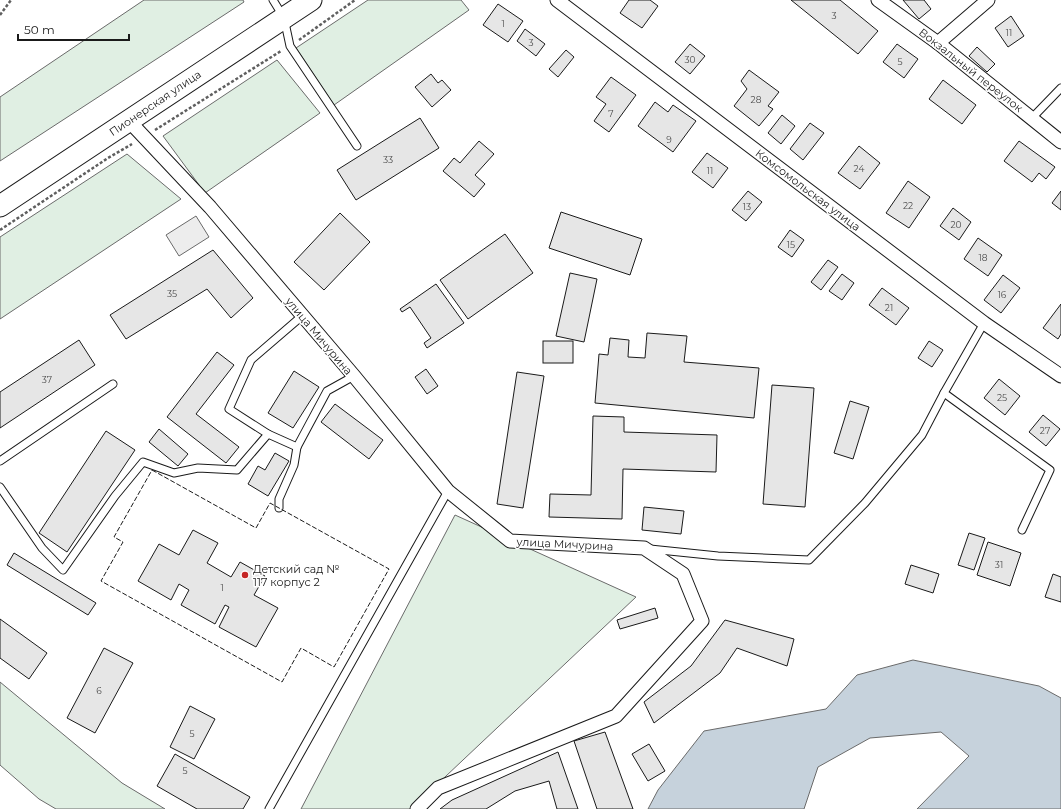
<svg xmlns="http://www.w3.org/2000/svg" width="1061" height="809" font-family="Montserrat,sans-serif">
<rect width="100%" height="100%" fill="#fff"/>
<!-- green -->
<g fill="#e0efe3" stroke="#6a6a6a">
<polygon points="144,0 243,0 244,2 0,161 0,97"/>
<polygon points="368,0 461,0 469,10 334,105 296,48"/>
<polygon points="277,60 320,113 205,193 163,136"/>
<polygon points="127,154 181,199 0,319 0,237"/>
<polygon points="455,515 636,597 411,809 301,809"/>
<polygon points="0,682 122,783 165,809 56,809 39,799 0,765"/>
</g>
<!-- parking -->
<polygon fill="#ededed" stroke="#6a6a6a" points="196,216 209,237 179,256 166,235"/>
<!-- water -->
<polygon fill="#c6d2dc" stroke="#6a6a6a" points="913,660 1039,686 1061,698 1061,809 917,809 969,756 941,732 870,738 818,767 804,809 648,809 658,790 704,731 826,709 857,675"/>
<!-- building -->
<g fill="#e6e6e6" stroke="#1a1a1a">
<polygon points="629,0 650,0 658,6 642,28 620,13"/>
<polygon points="791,0 840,0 878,31 858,54"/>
<polygon points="903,0 924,0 931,9 919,19"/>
<polygon points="498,4 523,21 508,42 483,25"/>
<polygon points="1011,16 1024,36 1008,47 995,28"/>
<polygon points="525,29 545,44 536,56 517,41"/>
<polygon points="690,44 705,56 690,74 675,62"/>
<polygon points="897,44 918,59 904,78 883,62"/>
<polygon points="977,47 995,64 987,72 969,56"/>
<polygon points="566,50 574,57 558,77 549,69"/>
<polygon points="749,70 779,92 768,106 773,109 759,126 734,106 747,89 741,81"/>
<polygon points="431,74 438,83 442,80 451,90 432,107 415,87"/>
<polygon points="611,77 636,95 609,132 594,121 606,104 596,97"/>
<polygon points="943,80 976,105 962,124 929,99"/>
<polygon points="655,102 668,112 673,105 696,121 673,152 638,126"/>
<polygon points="782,115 795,126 781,144 768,133"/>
<polygon points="420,118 439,148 356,200 337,170"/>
<polygon points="810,123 824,133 803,160 790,149"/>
<polygon points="479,141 494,154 475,175 485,184 474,197 443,171 454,158 460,163"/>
<polygon points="1019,141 1055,167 1046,179 1039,173 1032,182 1004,161"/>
<polygon points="859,146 880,163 860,189 838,173"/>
<polygon points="707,153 728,168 713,188 692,172"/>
<polygon points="908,181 930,197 909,228 886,213"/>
<polygon points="748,191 762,202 746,221 732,210"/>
<polygon points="1061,191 1061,210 1052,203"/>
<polygon points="953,208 971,222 959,240 940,226"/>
<polygon points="561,212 642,239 630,275 549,248"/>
<polygon points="340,213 370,242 324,290 294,262"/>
<polygon points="790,230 804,240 792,257 778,247"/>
<polygon points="505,234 533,273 468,319 440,280"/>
<polygon points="978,238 1002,255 988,276 964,259"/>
<polygon points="213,250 253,298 231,318 207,289 126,339 110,315"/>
<polygon points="828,260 838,267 821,290 811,282"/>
<polygon points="570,273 597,279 584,342 556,336"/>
<polygon points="842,274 854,283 842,300 829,291"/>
<polygon points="1003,275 1020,288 1001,313 984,300"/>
<polygon points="436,284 464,323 427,348 424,343 431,338 410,307 402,312 400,309"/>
<polygon points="882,288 909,308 896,325 869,305"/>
<polygon points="1061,304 1061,334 1058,339 1043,328"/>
<polygon points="647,333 687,336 684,362 759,368 754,418 595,403 599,354 608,355 610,338 629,340 628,357 645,358"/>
<polygon points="79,340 95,365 0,428 0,392"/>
<rect x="543" y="341" width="30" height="22"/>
<polygon points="929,341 943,350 932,367 918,358"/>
<polygon points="217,352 234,365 196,414 239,447 226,463 167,417"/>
<polygon points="426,369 438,386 427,394 415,377"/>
<polygon points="294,371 319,387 293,428 268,413"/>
<polygon points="517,372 544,376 523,508 497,504"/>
<polygon points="999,379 1020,396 1005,415 984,398"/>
<polygon points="772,385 814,388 805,507 763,504"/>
<polygon points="850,401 869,407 853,459 834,453"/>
<polygon points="335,404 383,440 369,459 321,422"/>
<polygon points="1043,415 1060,429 1046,446 1029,432"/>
<polygon points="593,416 624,417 624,432 717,435 716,472 623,469 622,519 549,517 550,494 591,495"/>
<polygon points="159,429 188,454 178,466 149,442"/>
<polygon points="106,431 135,450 67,552 39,533"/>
<polygon points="275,453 289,461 268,496 248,484 258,466 265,470"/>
<polygon points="644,507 684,511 681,534 642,530"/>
<polygon points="193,530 218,543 207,563 231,577 240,562 265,576 254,595 278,608 256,647 219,627 229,607 225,605 215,624 181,605 189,590 179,584 171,600 138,581 159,544 179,555"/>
<polygon points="969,533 985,538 974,570 958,565"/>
<polygon points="988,542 1021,553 1010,586 977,575"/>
<polygon points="14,553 96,603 88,615 7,565"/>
<polygon points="911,565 939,574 933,593 905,584"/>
<polygon points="1053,574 1061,577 1061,602 1045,597"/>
<polygon points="655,608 658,618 620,629 617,620"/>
<polygon points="0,619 47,653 29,679 0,658"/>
<polygon points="725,620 794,639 787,666 737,648 720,673 654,723 644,702 691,666"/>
<polygon points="104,648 133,663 95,733 67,718"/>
<polygon points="190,706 215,719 194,759 170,747"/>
<polygon points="605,732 633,809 597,809 574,741"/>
<polygon points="649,744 665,771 648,781 632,754"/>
<polygon points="558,752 578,809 557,809 549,781 515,791 486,809 440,809 452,800"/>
<polygon points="175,754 250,797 243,809 197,809 157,786"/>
</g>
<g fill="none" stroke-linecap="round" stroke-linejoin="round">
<defs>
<g id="service">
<polyline points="273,0 284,18 290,46 357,146"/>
<polyline points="1032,118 1061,88"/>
<polyline points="984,323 944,393 1050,470 1022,530"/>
<polyline points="268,434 297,447 327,391 354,376"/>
<polyline points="0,461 113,384"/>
<polyline points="0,487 42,548 63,570 115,496 143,462 174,473 198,468 237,470 268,434 229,409 251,360 302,316"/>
<polyline points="279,508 279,499 294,465 297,447"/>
<polyline points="650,549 718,556 809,560 865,503 922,435 944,393"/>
<polyline points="269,809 448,491"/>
</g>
<g id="minor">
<polyline points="557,0 984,323 1061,376"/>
<polyline points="878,0 938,43 1061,142"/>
<polyline points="938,43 988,0"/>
<polyline points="129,121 210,207 354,376 448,491 510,541 644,548 683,574 702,621 616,716 438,788 417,809"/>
</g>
<polyline id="primary" points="0,206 311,0"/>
</defs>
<!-- service casing -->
<use href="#service" stroke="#1a1a1a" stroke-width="9"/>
<!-- minor casing -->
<use href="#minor" stroke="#1a1a1a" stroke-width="15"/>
<!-- primary casing -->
<use href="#primary" stroke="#1a1a1a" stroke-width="23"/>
<!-- path -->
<g stroke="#5f5f5f" stroke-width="2.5" stroke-dasharray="3 2" stroke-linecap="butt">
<polyline points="0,15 11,0"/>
<polyline points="299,40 355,0"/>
<polyline points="155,130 281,51"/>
<polyline points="0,230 108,158 132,144"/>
</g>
<!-- service -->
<use href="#service" stroke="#fff" stroke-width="7"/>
<!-- minor -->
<use href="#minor" stroke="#fff" stroke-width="13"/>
<!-- primary -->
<use href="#primary" stroke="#fff" stroke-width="21"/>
<!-- fence -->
<polygon stroke="#1a1a1a" stroke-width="1" stroke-dasharray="5 2" stroke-linecap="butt" points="152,470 256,528 270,503 389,569 334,667 301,648 282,682 101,581 123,542 114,537"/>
</g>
<!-- markers -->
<circle fill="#c62828" stroke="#fff" stroke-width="1.5" cx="245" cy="575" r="4"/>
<g text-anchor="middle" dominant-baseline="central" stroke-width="3" stroke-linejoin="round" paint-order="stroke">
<!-- number labels -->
<g font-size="9" fill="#4d4d4d">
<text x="834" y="15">3</text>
<text x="503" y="23">1</text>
<text x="1009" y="32">11</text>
<text x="531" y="42">3</text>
<text x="690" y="59">30</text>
<text x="900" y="61">5</text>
<text x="756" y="99">28</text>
<text x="611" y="113">7</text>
<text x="669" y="139">9</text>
<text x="388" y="159">33</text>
<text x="859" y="168">24</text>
<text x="710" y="170">11</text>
<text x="908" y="205">22</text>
<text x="747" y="206">13</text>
<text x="956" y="224">20</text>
<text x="791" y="244">15</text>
<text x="983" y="257">18</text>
<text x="172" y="293">35</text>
<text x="1002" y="294">16</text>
<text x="889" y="307">21</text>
<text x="47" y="379">37</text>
<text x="1002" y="397">25</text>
<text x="1045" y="430">27</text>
<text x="999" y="564">31</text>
<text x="222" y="587">1</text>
<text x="99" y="690">6</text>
<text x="192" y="733">5</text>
<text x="185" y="770">5</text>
</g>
<!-- street labels -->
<g font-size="11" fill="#1a1a1a" stroke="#fff">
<text transform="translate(971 70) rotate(38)">Вокзальный переулок</text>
<text transform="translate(155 103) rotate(-34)">Пионерская улица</text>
<text transform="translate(808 190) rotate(37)">Комсомольская улица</text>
<text transform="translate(319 336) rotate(50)">улица Мичурина</text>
<text transform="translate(565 544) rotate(3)">улица Мичурина</text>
</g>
<!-- poi labels -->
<g font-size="11" fill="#1a1a1a" stroke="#fff" text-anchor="start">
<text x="253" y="569">Детский сад №<tspan x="253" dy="13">117 корпус 2</tspan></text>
</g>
</g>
<!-- scale -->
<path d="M18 34v6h111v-6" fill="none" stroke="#1a1a1a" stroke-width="2"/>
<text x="24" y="34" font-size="12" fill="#1a1a1a" stroke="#ffffff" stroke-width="3" paint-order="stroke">50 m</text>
</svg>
